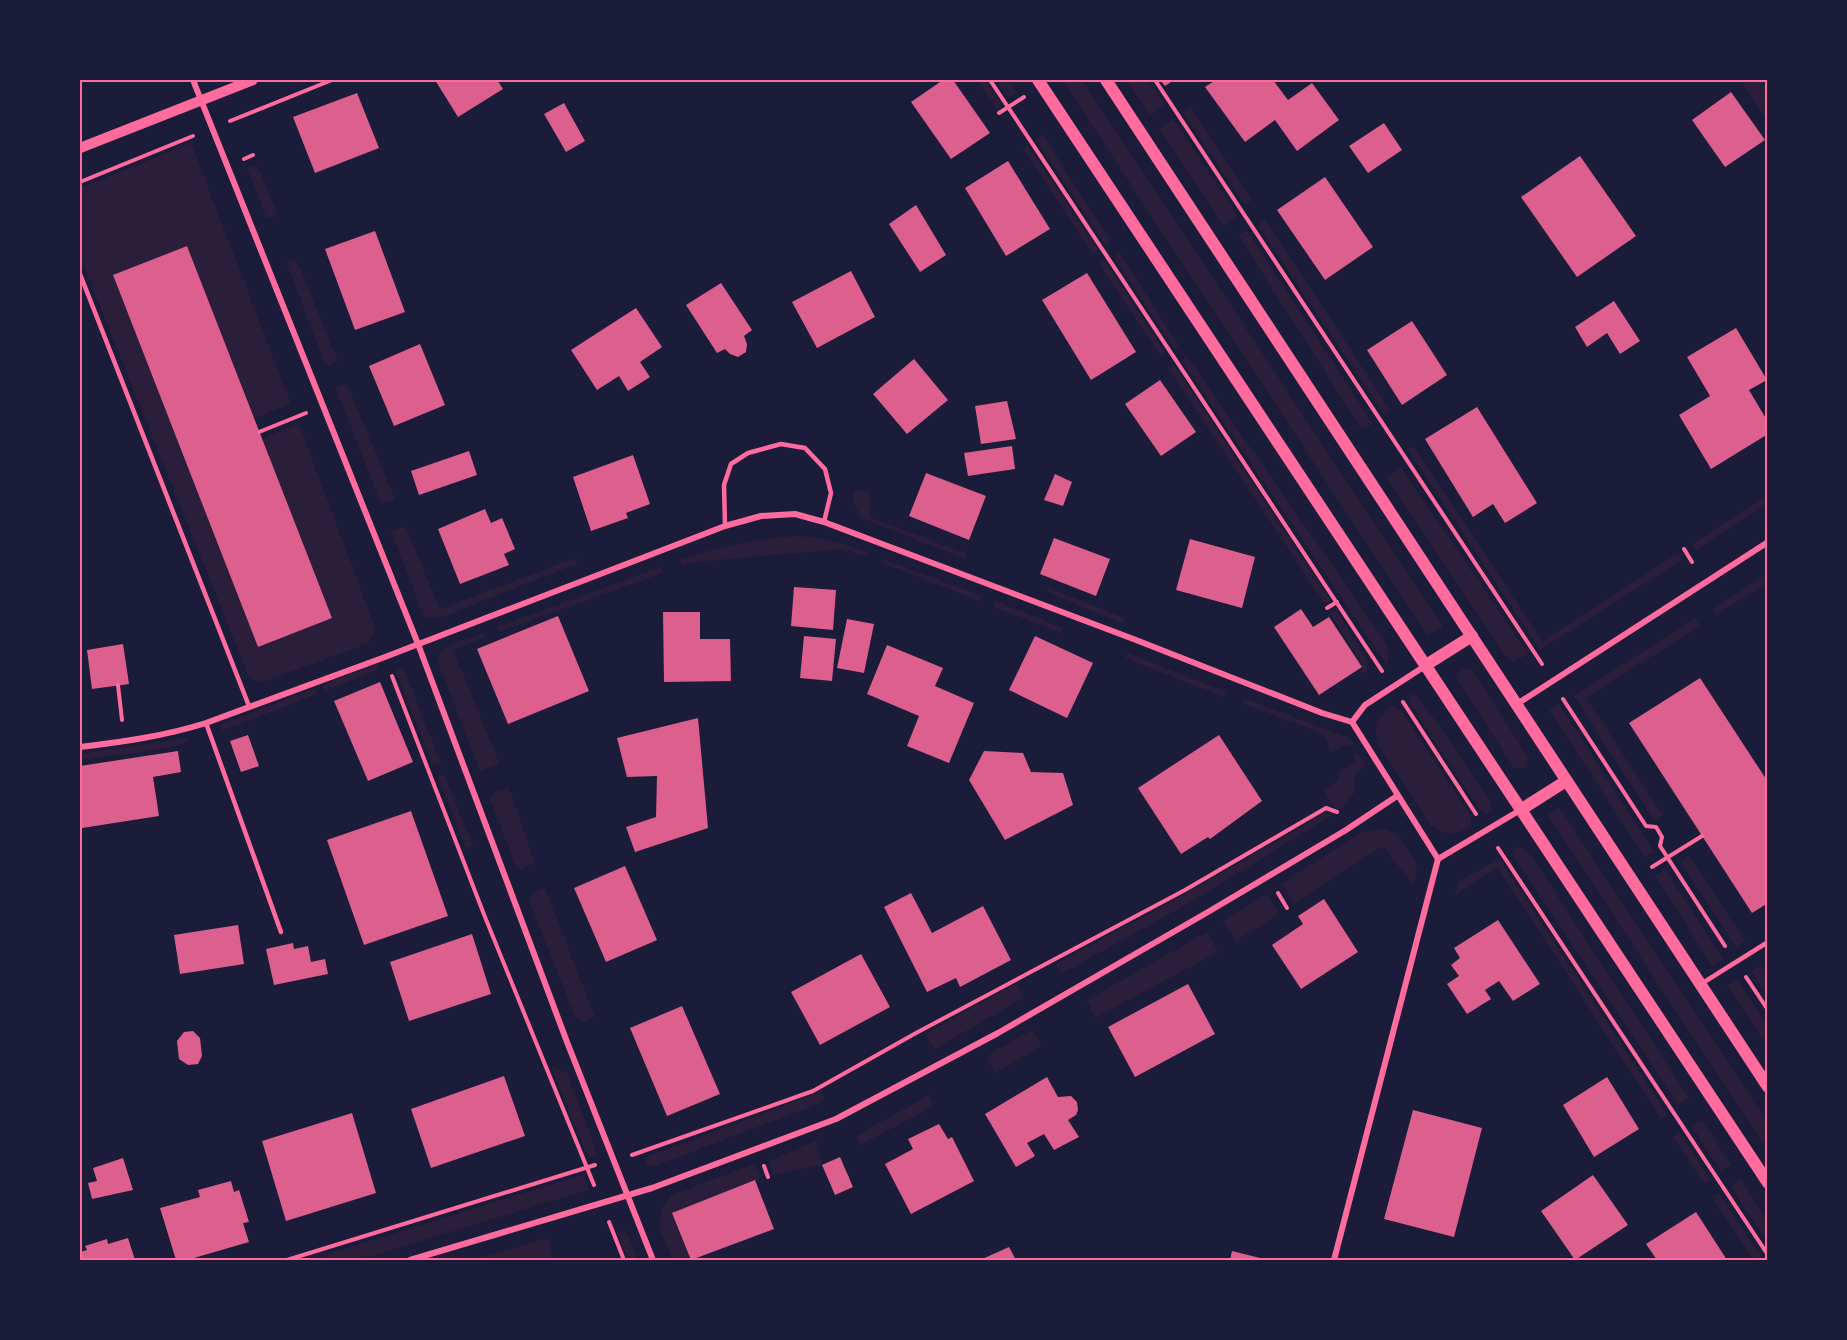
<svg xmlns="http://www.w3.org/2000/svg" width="1847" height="1340" font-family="'Roboto Serif',serif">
<rect width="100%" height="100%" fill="#1b1b3a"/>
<!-- green -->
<g fill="#2a1e3b">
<polygon points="977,80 985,80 1001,104 996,107"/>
<polygon points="997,80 1008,80 1017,93 1009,98"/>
<polygon points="1062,80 1082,80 1443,627 1427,635"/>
<polygon points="1126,80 1148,80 1165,104 1149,115"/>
<polygon points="1741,80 1767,80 1767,121"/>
<polygon points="1191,107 1252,200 1245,205 1182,112"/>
<polygon points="1173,119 1238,216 1223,226 1159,129"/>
<polygon points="1043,135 1111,242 1106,246 1036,140"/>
<polygon points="191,143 291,404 254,418 187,246 113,275 258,646 332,618 262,439 299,424 374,624 374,631 369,643 260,683 248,675 80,256 80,188"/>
<polygon points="1028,145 1098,250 1092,253 1023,149"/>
<polygon points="257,165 278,215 267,219 247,168"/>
<polygon points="1265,219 1391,411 1384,415 1257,224"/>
<polygon points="1247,230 1373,424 1362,430 1238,235"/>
<polygon points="1119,252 1179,346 1174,349 1113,256"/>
<polygon points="296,259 338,361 326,366 286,262"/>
<polygon points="1105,260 1166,354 1161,357 1099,264"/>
<polygon points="1187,356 1387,644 1389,657 1387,665 1181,360"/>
<polygon points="1174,364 1330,600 1325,604 1168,368"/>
<polygon points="347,384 395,499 381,504 336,388"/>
<polygon points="1414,446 1542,641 1678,553 1682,560 1540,650 1407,449"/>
<polygon points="1401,467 1528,654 1514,662 1505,656 1386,477"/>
<polygon points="853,490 870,491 870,517 967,554 965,559 861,518 853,501"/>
<polygon points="1767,495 1767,504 1696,550 1692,544"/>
<polygon points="405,526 440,609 578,557 576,564 443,617 424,617 391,531"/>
<path d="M 799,536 C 824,538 845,543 869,553 L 867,557 L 843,549 L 695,562 L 682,566 L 680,559 C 721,547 756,538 799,536 Z"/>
<polygon points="883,559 982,596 979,601 880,562"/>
<polygon points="661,567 663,573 499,632 497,627"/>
<polygon points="1767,574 1767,583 1716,615 1712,609"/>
<polygon points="1048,587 1124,618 1123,624 1047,592"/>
<polygon points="996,601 1063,628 1061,633 994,607"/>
<polygon points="1336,610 1366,659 1368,667 1361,677 1362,664 1330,613"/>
<polygon points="1695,618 1700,626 1586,698 1663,815 1654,821 1574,696"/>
<path d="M 483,633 L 485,638 L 453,649 L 499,763 L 480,771 L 437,660 C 444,643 467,639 483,633 Z"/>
<polygon points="1128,653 1227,692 1224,697 1125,658"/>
<polygon points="378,663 380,669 325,691 323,685"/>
<polygon points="403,667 441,763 433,766 395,670"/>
<polygon points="1460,668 1471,669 1529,758 1526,768 1514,768 1456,678"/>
<polygon points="315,688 317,694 222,731 220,725"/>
<polygon points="1411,694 1416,695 1442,729 1491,803 1492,809 1488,814 1480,811 1410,703"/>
<polygon points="1244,698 1349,738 1354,744 1348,748 1346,744 1331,752 1323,734 1242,703"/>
<polygon points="1559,704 1654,852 1645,857 1549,710"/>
<path d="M 1392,705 L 1401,710 L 1471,816 L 1471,827 C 1453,835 1448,836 1431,826 L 1380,748 C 1372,727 1376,719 1392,705 Z"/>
<polygon points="187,738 188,743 151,751 80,760 80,754"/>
<polygon points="1358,753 1366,766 1356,772 1355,792 1340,810 1334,808 1324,790 1338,781 1340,770 1356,761 1353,755"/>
<polygon points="444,774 473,846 466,849 437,776"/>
<polygon points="509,788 535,863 523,869 517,869 490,800 493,793"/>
<polygon points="1560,808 1767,1122 1767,1150 1547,814"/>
<polygon points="1327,812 1334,814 1191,902 1061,974 1056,964 1187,893"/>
<polygon points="1384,829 1398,835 1414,859 1417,867 1414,886 1383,846 1294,904 1281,884 1361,832"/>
<polygon points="1515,847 1521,848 1531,855 1689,1098 1678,1105 1512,853"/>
<polygon points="1689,856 1745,941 1736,948 1681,862"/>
<polygon points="1499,858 1668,1115 1661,1119 1498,868 1455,895 1459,882"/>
<polygon points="1665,869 1723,959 1713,967 1655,876"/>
<polygon points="545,888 595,1017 584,1022 575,1017 529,900 534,892"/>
<polygon points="1267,894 1279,914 1236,941 1222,921"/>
<polygon points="1207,932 1218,952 1095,1018 1087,1000"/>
<polygon points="1761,965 1767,975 1767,996 1751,971"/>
<polygon points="1737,979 1767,1025 1767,1046 1727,985"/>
<polygon points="1017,983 1024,998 934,1049 925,1034"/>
<polygon points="1032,1030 1042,1046 995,1073 987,1060 991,1053"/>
<polygon points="551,1066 567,1073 598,1155 588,1158"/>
<polygon points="821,1090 824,1099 818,1104 655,1166 646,1165 646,1157 815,1094"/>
<polygon points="929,1095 934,1106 861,1145 856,1136"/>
<polygon points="1702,1120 1731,1165 1721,1171 1692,1126"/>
<polygon points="1680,1132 1711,1180 1704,1184 1673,1137"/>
<polygon points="816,1141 822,1165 774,1175 769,1161"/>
<polygon points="755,1164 761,1179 673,1213 691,1260 673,1260 659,1228 660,1212 671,1195"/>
<polygon points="585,1174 588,1190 359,1260 309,1260"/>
<polygon points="1741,1179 1767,1220 1767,1242 1730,1186"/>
<polygon points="1719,1193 1763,1260 1753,1260 1712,1197"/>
<polygon points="626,1231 638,1260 628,1260 617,1232"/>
<polygon points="547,1238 554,1260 475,1260"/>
</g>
<!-- building -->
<g fill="#dd5f8e">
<polygon points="435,80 497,80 503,89 458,117"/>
<polygon points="943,80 953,80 990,133 951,159 911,102"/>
<polygon points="1160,80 1174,80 1165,86"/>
<polygon points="1216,80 1273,80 1288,100 1312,83 1339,120 1297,151 1275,120 1245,142 1205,87"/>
<polygon points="1731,92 1765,140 1725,167 1692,120"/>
<polygon points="357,93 379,148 315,173 293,117"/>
<polygon points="564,103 585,141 566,152 544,114"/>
<polygon points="1384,123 1402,150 1368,173 1349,146"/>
<polygon points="1580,156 1636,236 1577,277 1521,197"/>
<polygon points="1008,161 1050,229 1006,256 965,188"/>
<polygon points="1325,177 1373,247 1325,280 1277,210"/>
<polygon points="916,205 946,255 920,272 889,224"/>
<polygon points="375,231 405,312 355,330 325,249"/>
<polygon points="187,246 332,618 258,647 113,275"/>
<polygon points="851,271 875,317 817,348 792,302"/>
<polygon points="1087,273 1136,352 1091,380 1042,300"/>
<polygon points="721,283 752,330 744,336 747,344 746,352 738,357 730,354 725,349 717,353 686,305"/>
<polygon points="1614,301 1640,341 1620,354 1607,333 1587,347 1575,327"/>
<polygon points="636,308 662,347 640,362 650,377 628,391 619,376 597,390 571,350"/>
<polygon points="1412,321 1447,375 1402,405 1367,350"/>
<polygon points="1736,328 1767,380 1749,390 1768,422 1768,434 1711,469 1679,415 1710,396 1687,357"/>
<polygon points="420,344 445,405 394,426 369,366"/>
<polygon points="914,359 948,400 907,434 873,394"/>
<polygon points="1160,380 1196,432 1161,456 1125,404"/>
<polygon points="1007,401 1016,439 981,444 975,406"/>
<polygon points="1477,407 1537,503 1505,523 1493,504 1473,517 1425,439"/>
<polygon points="1012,446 1015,469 968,476 964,453"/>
<polygon points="469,451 477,475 419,495 411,471"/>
<polygon points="633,455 650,504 626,513 628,518 591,531 573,477"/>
<polygon points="926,473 986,496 969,540 909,516"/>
<polygon points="1055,474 1072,482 1063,506 1044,500"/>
<polygon points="485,509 491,523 502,518 515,549 504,554 509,565 460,584 438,529"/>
<polygon points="1054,538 1110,559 1096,596 1040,574"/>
<polygon points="1190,539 1255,557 1242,608 1176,590"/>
<polygon points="794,587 836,590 833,630 791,626"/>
<polygon points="1301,609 1313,627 1329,617 1362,667 1319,695 1274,627"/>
<polygon points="663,612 700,612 700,639 730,639 731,681 664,682"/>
<polygon points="558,616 589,691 508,724 477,649"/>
<polygon points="847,619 874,624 864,673 837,668"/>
<polygon points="804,636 836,639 832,681 800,678"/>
<polygon points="1035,636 1093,663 1067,718 1009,690"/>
<polygon points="123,644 129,684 92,689 87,650"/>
<polygon points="887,645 943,668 935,686 974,703 949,763 907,746 919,716 867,694"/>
<polygon points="1700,678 1768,782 1768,903 1752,913 1629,723"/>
<polygon points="380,682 413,762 368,781 334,701"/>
<polygon points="698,718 708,828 635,852 626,827 656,817 657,776 627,777 617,738"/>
<polygon points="248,735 259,766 241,772 230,741"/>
<polygon points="1219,735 1262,801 1210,839 1208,837 1181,854 1138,788"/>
<polygon points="178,751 181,772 153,777 159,816 82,828 80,806 80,766"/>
<polygon points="984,751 1023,753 1031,772 1063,773 1073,805 1005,840 969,780"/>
<polygon points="411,811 448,916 364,945 327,840"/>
<polygon points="625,866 657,940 606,962 574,888"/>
<polygon points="911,893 932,933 983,906 1011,960 960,987 956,978 927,992 884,907"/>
<polygon points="1324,899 1358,952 1301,989 1272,945 1303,924 1298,916"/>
<polygon points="1498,920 1540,984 1513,1001 1499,981 1485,990 1491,999 1467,1014 1447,984 1459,976 1451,965 1460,958 1454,948"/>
<polygon points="238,925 244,964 180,974 174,935"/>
<polygon points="472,934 491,994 409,1021 390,962"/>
<polygon points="293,943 294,949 308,946 311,962 325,959 328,974 274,985 266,949"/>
<polygon points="861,954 890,1007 820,1045 791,992"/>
<polygon points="1188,984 1215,1034 1135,1077 1108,1027"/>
<polygon points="682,1006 720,1094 667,1116 630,1028"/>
<polygon points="193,1031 200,1038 202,1056 198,1064 188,1065 179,1059 177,1041 184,1032"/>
<polygon points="504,1076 525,1136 431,1168 411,1109"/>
<polygon points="1047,1077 1058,1097 1071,1096 1077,1102 1078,1110 1076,1115 1068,1120 1079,1137 1054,1150 1044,1134 1027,1143 1035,1156 1016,1167 985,1114"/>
<polygon points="1607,1077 1639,1129 1594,1157 1563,1105"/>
<polygon points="1413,1110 1482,1128 1454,1237 1384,1219"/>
<polygon points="352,1113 376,1193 286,1221 262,1141"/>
<polygon points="939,1124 948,1139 952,1137 974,1181 911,1214 885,1164 913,1149 908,1139"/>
<polygon points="840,1157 853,1187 835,1195 822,1165"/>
<polygon points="123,1158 133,1190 92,1199 88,1183 97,1181 93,1168"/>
<polygon points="1593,1175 1628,1225 1575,1260 1541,1211"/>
<polygon points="755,1180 774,1229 691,1260 672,1213"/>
<polygon points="231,1181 234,1192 239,1190 249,1222 243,1223 249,1242 187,1260 176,1260 160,1208 200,1197 198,1190"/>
<polygon points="1696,1212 1727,1260 1657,1260 1646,1244"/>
<polygon points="128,1238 135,1260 80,1260 80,1252 87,1250 85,1246 107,1239 108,1244"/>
<polygon points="1009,1247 1016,1260 980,1260"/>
<polygon points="1232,1251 1268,1260 1230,1260"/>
</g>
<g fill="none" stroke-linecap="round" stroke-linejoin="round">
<!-- path -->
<g stroke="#ff6b9d" stroke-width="4">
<polyline points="990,80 1382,671"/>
<polyline points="1155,80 1542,664"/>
<polyline points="999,113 1024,97"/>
<polyline points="230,121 332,80"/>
<polyline points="244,159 253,155"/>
<polyline points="80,182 193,136"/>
<polyline points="259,432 306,413"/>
<polyline points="1684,549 1692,562"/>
<polyline points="1327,608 1337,602"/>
<polyline points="392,676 485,917 594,1185"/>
<polyline points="118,685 122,720"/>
<polyline points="1563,699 1646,826 1656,827 1662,837 1660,846 1725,946"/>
<polyline points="1403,702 1476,814"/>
<polyline points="1498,848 1768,1255"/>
<polyline points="1652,867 1702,836"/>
<polyline points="1278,893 1287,908"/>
<polyline points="1746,977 1768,1010"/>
<polyline points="632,1155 813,1091 916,1033 1185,890 1326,808 1337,812"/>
<polyline points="764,1166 768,1177"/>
<polyline points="609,1222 624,1260"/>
<polyline points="287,1260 595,1165"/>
</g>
<!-- service -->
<g stroke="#ff6b9d" stroke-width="4.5">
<polyline points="80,274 249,706"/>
<polyline points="725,526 724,485 731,464 748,453 781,444 805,448 825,469 831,493 824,522"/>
<polyline points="206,723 281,932"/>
<polyline points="1701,984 1768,942"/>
</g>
<!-- minor -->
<g stroke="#ff6b9d" stroke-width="6">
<polyline points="193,80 418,644 567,1042 653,1260"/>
<polyline points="1517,704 1768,542"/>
<polyline points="1352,722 1438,859"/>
<polyline points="1352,722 1365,705 1425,666"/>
<path d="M 80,747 C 122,742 165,736 206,723 L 385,657 L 725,526 L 761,516 L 795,514 L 824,522 L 1136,640 L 1322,713 L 1352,722"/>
<polyline points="1438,859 1522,809"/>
<polyline points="410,1260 652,1188 836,1119 998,1033 1208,912 1346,830 1397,796"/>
<polyline points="1334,1260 1438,859"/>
</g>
<!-- tertiary -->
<polyline stroke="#ff6b9d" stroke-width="10" points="80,148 253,80"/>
<!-- secondary -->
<g stroke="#ff6b9d" stroke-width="12">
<polyline points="1038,80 1768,1183"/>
<polyline points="1106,80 1768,1087"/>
<polyline points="1426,665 1472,636"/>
<polyline points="1522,809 1566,781"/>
</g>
</g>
<!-- border -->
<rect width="1847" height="1340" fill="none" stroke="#1b1b3a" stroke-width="162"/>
<rect x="81" y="81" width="1685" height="1178" fill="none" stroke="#ff6b9d" stroke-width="2"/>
</svg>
